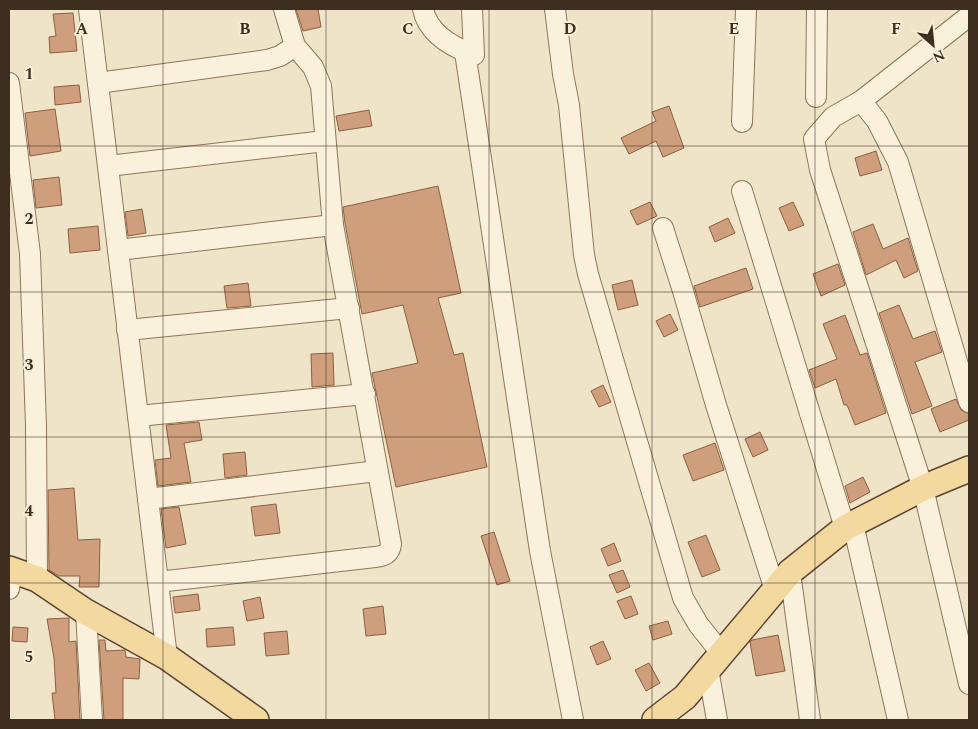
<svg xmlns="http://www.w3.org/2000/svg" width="978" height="729" font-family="Spectral,serif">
<rect width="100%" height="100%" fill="#f0e4c8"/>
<!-- building -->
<g fill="#cf9f7d" stroke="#8d5f41">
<polygon points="296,9 318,9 321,27 303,31"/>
<polygon points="73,13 77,51 50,53 49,37 56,36 53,14"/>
<polygon points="79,85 81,102 55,105 54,87"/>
<polygon points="669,106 684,148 663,157 656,141 629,154 621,138 656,121 652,112"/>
<polygon points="55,109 61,151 30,156 25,113"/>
<polygon points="369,110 372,126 339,131 336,116"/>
<polygon points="876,151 882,170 860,176 855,158"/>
<polygon points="59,177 62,205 36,208 33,180"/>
<polygon points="438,186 461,293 438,298 454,355 463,353 487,467 396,487 372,373 418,363 403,305 362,314 345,223 343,207"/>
<polygon points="650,202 657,216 637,225 630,211"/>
<polygon points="793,202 804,225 789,231 779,208"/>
<polygon points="142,209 146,233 128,236 125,212"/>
<polygon points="728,218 735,233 715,242 709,227"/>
<polygon points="873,224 883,249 908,238 918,271 904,278 896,260 866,275 853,232"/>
<polygon points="98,226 100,250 70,253 68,229"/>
<polygon points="838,264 845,285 821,296 813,274"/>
<polygon points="746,268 753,289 700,307 694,286"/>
<polygon points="632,280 638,305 618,310 612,285"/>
<polygon points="248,283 251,306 227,308 224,286"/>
<polygon points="899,305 913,339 935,331 942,352 915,362 932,406 912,414 879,313"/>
<polygon points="670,314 678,330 664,337 656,321"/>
<polygon points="845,315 860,355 867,353 886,413 855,425 847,405 844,405 836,379 815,388 809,370 837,359 823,324"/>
<polygon points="333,353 334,385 312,387 311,354"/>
<polygon points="603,385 611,402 599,407 591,391"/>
<polygon points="956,399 961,410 969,414 969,420 940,432 931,409"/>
<polygon points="199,422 202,440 184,443 191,482 158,486 155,460 171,458 166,425"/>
<polygon points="760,432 768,450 753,457 745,439"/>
<polygon points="715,443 724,470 693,481 683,455"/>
<polygon points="245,452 247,475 225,478 223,454"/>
<polygon points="863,477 870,492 850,503 845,486"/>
<polygon points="74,488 78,540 100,539 99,587 79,587 80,576 59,576 49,570 48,490"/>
<polygon points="276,504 280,533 255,536 251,507"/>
<polygon points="179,507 186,544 166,548 161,509"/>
<polygon points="494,532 510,581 497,585 481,536"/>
<polygon points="706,535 720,570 702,577 688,542"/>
<polygon points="614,543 621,561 608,566 601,549"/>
<polygon points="623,570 630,587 617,593 609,575"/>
<polygon points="198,594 200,610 175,613 173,597"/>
<polygon points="631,596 638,614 625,619 617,601"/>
<polygon points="260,597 264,618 247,621 243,601"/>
<polygon points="383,606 386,634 366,636 363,609"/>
<polygon points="69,618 69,642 76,641 80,720 55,720 52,693 56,693 54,658 47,619"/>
<polygon points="668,621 672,634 653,640 649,626"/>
<polygon points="13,627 28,628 27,642 12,641"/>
<polygon points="233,627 235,645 207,647 206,629"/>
<polygon points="287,631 289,654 266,656 264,633"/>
<polygon points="778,635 785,671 756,676 750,642 752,640"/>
<polygon points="99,640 105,640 106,651 125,650 126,657 140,659 139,679 123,678 123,720 104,720"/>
<polygon points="603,641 611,659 597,665 590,647"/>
<polygon points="649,663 660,683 646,691 635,670"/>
</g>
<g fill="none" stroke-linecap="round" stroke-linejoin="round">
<defs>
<g id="minor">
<polyline points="89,9 167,657"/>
<path d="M 423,9 C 428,34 452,47 474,55 L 472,9"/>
<polyline points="555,9 563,74 569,105 584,255 588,274 683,598 698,624 721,653"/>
<polyline points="969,16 861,101 877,121 898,162 969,402"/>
<polyline points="465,52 540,551 573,720"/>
<polyline points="9,83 30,254 36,426 37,579"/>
<polyline points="98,83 267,60 280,56 295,46"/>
<polyline points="816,97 817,9"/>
<polyline points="861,101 833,117 814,139 820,170 923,488 969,684"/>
<polyline points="742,122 746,9"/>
<polyline points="108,166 325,141"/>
<polyline points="742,191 845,528"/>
<polyline points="663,228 683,291 716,405 775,590"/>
<polyline points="118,250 333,225"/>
<polyline points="127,330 349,308"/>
<polyline points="138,416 365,394"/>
<polyline points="148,499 377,471"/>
<polyline points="853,524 898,720"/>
<polyline points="790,572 810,720"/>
<path d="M 158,582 L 375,557 C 384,556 390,554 391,544 L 333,225 L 321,86 L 313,67 L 295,46 L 284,9"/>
<polyline points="9,589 12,570"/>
<polyline points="86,612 92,720"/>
<polyline points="708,669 717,720"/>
</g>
<g id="major">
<polyline points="9,569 37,579 86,612 167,657 256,720"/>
<polyline points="655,720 685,697 790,572 845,528 923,488 969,469"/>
</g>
</defs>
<!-- minor casing -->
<use href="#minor" stroke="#8d765c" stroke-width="22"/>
<!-- major casing -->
<use href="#major" stroke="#5b4430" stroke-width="28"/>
<!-- minor -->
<use href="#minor" stroke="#faf1dc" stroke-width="20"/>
<!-- major -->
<use href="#major" stroke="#f3d9a0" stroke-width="25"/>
</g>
<!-- grid -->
<path fill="none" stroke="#3d2e20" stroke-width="1" stroke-opacity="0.55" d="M 163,9 L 163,720M 326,9 L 326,720M 489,9 L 489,720M 652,9 L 652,720M 815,9 L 815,720M 9,146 L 969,146M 9,292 L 969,292M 9,437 L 969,437M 9,583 L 969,583"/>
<g font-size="16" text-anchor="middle" font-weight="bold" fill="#3d2e20" stroke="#f7eed8" stroke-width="4" stroke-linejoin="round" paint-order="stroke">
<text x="82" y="34">A</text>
<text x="245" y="34">B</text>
<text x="408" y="34">C</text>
<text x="570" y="34">D</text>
<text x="734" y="34">E</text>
<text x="896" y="34">F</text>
<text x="29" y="79">1</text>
<text x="29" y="224">2</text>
<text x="29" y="370">3</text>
<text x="29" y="516">4</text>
<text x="29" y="662">5</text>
</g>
<!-- border -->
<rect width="978" height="729" fill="none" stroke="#3d2e20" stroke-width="20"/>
<!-- north arrow -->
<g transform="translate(933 45) rotate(153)" stroke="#f7eed8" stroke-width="4" paint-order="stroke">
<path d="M0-4L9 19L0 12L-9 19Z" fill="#3d2e20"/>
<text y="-8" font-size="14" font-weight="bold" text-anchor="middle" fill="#3d2e20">N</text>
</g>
</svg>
